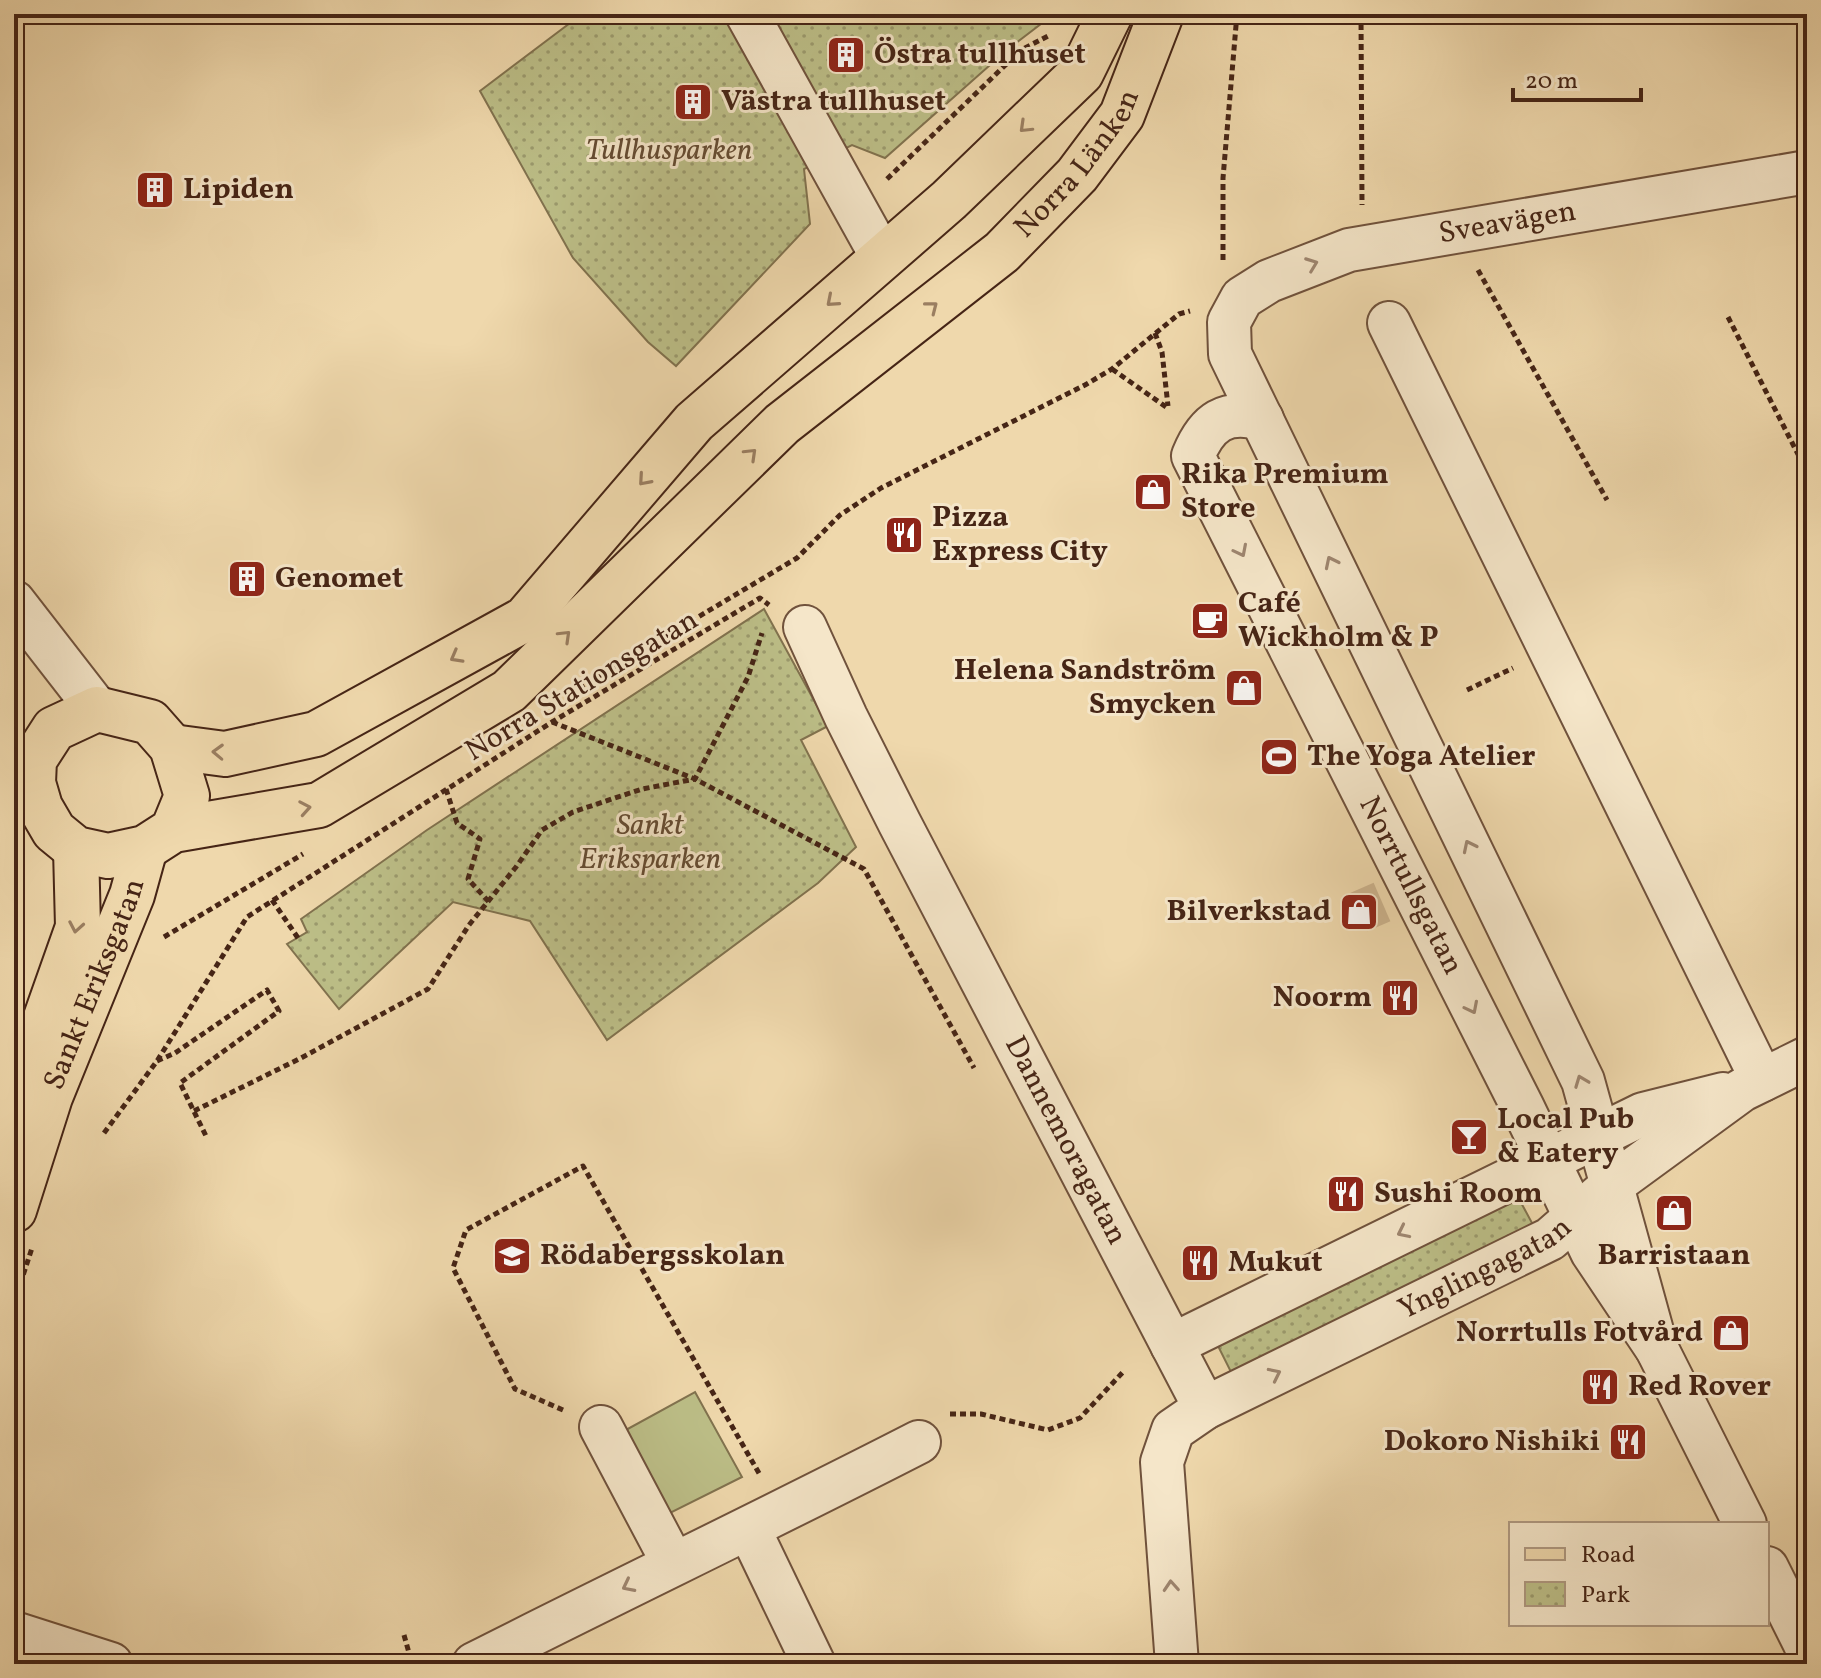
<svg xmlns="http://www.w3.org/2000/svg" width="1821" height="1678" font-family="Vollkorn,serif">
<defs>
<pattern id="park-dots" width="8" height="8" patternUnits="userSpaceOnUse" patternTransform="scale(2)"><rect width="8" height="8" fill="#bcbe87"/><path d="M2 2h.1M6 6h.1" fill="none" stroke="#9b9a6d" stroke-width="1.8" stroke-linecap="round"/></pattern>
</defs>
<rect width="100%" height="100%" fill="#efd8ac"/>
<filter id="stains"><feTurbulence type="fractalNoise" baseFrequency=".0025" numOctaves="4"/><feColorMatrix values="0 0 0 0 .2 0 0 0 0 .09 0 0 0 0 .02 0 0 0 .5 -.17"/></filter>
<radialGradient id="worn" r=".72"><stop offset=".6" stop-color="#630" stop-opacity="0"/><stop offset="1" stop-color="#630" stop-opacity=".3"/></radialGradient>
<!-- park -->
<g fill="url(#park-dots)" stroke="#81724e" stroke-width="2">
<polygon points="582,14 1054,14 1007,50 885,158 852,145 804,169 810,224 676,366 648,342 573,258 480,91"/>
<polygon points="764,609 828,726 801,740 856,847 818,883 607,1040 530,921 453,902 339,1009 287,944 307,932 301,919 427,830"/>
<polygon points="1512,1186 1539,1236 1237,1384 1212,1334"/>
</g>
<!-- garden -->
<polygon fill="#bcbe87" stroke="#81724e" stroke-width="2" points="695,1392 742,1477 666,1515 624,1431"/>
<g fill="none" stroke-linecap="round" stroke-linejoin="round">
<!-- minor-tunnel -->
<polyline stroke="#cdb48e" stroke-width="42" stroke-dasharray="42 21" stroke-linecap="butt" points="1359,912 1382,902"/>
<defs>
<g id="minor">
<polyline points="747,14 882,257"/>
<polyline points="1389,323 1762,1080"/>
<path id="s1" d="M 1262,419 C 1225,409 1207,422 1193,456 L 1523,1108 L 1592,1252 L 1657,1349 L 1745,1524"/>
<polyline points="14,602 97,709"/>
<path id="s2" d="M 805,627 L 846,717 L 900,824 L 1205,1408"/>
<polyline points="1172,1345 1643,1114 1723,1094"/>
<path id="s3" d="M 1657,1349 L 1583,1081 L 1230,354 L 1229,322 L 1242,298 L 1269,281 L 1349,250 L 1807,172"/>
<polyline points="601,1427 673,1563"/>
<polyline points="749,1529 814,1664"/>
<polyline points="1767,1568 1807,1648"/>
<polyline points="14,1633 111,1664"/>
<path d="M 474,1664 C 622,1589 771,1518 919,1442"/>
<path id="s4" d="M 1177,1664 L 1162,1462 L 1173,1430 L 1205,1408 L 1550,1239 L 1612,1185 L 1742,1090 L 1807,1058"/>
</g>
<g id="major">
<polyline points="172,747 225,754 316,734 525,619 694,422 949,200 1081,73 1110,14"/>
<path id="s5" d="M 173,830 L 187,796 L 172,747 L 150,722 L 97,709 L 54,729 L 34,760 L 33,783 L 40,807 L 54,831 L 76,849 L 108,856 L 145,848 L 173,830 L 319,805 L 509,691 L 782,424 L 1002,252 L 1077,175 L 1122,115 L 1161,14"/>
<polyline points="14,1108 78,927 76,849"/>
<path id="s6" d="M 14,1210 L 50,1097 L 132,895 L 145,848"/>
</g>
</defs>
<!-- minor casing -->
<use href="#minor" stroke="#70523c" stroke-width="46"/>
<!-- major casing -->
<use href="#major" stroke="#462516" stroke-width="48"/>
<!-- path -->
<g stroke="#462516" stroke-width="5" stroke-dasharray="6 4" stroke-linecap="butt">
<polyline points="1361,14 1362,205"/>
<polyline points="887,179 1021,50 1050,35"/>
<polyline points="1223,260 1223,178 1237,14"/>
<polyline points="1478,270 1607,500"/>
<polyline points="1728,317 1807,472"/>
<polyline points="1155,333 1162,352 1168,406"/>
<polyline points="1112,369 1169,409"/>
<polyline points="579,688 797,558 840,515 881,488 1085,385 1112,369 1179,314 1190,311"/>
<polyline points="1467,690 1513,668"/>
<polyline points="552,722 695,779 864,869 974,1068"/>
<polyline points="446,789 457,823 480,839 468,879 489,902"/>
<polyline points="272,900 298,938"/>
<polyline points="164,937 303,854"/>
<polyline points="157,1061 175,1053 267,990 279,1011 180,1083 207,1138"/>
<polyline points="194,1111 301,1058 428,989 469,925 516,867 542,830 573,812 642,789 695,779 748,677 762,633"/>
<polyline points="104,1133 157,1061 247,917 552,722 760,598 769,605"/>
<polyline points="14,1303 32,1248"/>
<polyline points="563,1410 515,1389 453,1268 466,1230 583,1166 760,1475"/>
<polyline points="950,1414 981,1414 1048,1430 1080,1418 1124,1371"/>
<polyline points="404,1635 411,1660"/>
</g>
<!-- minor -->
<use href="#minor" stroke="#f5e6c9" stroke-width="42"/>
<!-- major -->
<use href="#major" stroke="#efd8ac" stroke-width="44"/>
</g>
<!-- one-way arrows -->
<defs><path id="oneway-chevron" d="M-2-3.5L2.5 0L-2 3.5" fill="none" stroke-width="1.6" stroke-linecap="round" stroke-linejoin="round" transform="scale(2)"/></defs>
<g stroke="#9a7e61">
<use href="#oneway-chevron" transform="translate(1025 127) rotate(136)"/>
<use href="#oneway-chevron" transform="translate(832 301) rotate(139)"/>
<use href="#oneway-chevron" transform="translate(932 307) rotate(-38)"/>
<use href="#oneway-chevron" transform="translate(751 454) rotate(-44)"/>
<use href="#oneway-chevron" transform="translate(644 480) rotate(131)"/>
<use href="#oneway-chevron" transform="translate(565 636) rotate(-44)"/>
<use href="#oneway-chevron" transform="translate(456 657) rotate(151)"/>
<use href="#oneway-chevron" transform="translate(218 752) rotate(-178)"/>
<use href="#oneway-chevron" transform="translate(305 808) rotate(-10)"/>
<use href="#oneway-chevron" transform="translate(76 927) rotate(100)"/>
</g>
<g stroke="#9e8670">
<use href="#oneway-chevron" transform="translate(1312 264) rotate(-21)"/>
<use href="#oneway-chevron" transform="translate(1241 551) rotate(63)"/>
<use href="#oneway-chevron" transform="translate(1331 562) rotate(-116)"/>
<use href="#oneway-chevron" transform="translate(1469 846) rotate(-116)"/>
<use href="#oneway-chevron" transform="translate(1472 1008) rotate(63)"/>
<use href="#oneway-chevron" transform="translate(1581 1081) rotate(-111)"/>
<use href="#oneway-chevron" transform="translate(1403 1232) rotate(154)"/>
<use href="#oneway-chevron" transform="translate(1275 1374) rotate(-26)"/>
<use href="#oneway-chevron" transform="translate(628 1586) rotate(153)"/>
<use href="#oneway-chevron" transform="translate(1171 1586) rotate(-94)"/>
</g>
<!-- icons -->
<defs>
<symbol id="building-square" viewBox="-11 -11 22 22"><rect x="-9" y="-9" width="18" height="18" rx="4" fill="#8f2418" stroke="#f5e6c9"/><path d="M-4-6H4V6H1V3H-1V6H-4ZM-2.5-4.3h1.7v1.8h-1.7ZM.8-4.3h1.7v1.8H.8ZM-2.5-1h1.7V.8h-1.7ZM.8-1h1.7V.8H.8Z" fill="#fff"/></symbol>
<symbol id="shop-square" viewBox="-11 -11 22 22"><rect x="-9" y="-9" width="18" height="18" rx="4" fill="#8f2418" stroke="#f5e6c9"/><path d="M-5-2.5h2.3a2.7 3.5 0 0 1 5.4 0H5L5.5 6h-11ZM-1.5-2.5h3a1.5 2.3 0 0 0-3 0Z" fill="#fff"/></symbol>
<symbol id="restaurant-square" viewBox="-11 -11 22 22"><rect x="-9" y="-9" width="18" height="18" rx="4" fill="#8f2418" stroke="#f5e6c9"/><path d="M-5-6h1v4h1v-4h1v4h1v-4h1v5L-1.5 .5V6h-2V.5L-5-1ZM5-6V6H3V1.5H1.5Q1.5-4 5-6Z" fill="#fff"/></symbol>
<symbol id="cafe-square" viewBox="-11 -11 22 22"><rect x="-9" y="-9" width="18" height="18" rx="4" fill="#8f2418" stroke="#f5e6c9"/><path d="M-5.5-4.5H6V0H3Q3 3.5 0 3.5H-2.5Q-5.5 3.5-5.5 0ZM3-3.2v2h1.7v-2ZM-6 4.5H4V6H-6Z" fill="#fff"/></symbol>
<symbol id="stadium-square" viewBox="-11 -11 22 22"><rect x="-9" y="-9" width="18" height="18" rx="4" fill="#8f2418" stroke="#f5e6c9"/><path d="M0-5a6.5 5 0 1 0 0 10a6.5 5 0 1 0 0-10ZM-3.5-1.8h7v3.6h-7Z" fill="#fff"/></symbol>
<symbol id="bar-square" viewBox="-11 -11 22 22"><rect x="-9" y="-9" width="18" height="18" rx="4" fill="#8f2418" stroke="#f5e6c9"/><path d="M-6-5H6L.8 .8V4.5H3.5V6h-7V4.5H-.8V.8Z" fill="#fff"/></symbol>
<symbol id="school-square" viewBox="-11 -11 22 22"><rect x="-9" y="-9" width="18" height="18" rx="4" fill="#8f2418" stroke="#f5e6c9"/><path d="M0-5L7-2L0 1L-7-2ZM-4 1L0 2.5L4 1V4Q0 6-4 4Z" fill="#fff"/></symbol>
</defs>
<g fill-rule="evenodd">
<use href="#building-square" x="824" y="33" width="44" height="44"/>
<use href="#building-square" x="671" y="80" width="44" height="44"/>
<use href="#building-square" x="133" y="168" width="44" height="44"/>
<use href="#shop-square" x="1131" y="470" width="44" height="44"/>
<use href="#restaurant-square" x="882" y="513" width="44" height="44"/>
<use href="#building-square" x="225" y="557" width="44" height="44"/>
<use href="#cafe-square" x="1188" y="599" width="44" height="44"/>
<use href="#shop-square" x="1222" y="666" width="44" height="44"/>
<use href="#stadium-square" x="1257" y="735" width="44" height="44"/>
<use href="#shop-square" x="1337" y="890" width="44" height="44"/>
<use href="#restaurant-square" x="1378" y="976" width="44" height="44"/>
<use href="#bar-square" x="1447" y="1115" width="44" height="44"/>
<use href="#restaurant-square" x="1324" y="1172" width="44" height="44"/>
<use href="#shop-square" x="1652" y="1191" width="44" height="44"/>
<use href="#school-square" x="490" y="1234" width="44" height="44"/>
<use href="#restaurant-square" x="1178" y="1241" width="44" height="44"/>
<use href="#shop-square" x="1709" y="1311" width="44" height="44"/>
<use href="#restaurant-square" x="1578" y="1365" width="44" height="44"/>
<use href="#restaurant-square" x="1606" y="1420" width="44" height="44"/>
</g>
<g text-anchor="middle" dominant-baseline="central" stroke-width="6" stroke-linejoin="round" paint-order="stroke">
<!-- poi labels -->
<g font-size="30" font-weight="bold" fill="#462516" stroke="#f5e6c9" text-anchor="start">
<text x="874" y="55">Östra tullhuset</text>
<text x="721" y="102">Västra tullhuset</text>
<text x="183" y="190">Lipiden</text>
<text x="1181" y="475">Rika Premium<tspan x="1181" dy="34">Store</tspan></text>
<text x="932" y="518">Pizza<tspan x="932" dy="34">Express City</tspan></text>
<text x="275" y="579">Genomet</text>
<text x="1238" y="604">Café<tspan x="1238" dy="34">Wickholm &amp; P</tspan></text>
<text x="1216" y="671" text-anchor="end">Helena Sandström<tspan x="1216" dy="34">Smycken</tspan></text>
<text x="1307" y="757">The Yoga Atelier</text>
<text x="1331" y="912" text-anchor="end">Bilverkstad</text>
<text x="1372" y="998" text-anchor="end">Noorm</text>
<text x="1497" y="1120">Local Pub<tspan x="1497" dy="34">&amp; Eatery</tspan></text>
<text x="1374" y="1194">Sushi Room</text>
<text x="540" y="1256">Rödabergsskolan</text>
<text x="1674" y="1256" text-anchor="middle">Barristaan</text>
<text x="1228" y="1263">Mukut</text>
<text x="1703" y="1333" text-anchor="end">Norrtulls Fotvård</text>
<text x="1628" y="1387">Red Rover</text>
<text x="1600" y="1442" text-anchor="end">Dokoro Nishiki</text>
</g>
<!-- park labels -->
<g font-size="30" font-style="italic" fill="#644b32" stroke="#f5e6c9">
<text x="669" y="151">Tullhusparken</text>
<text x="650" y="826">Sankt<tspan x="650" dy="34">Eriksparken</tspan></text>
</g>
<!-- street labels -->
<g font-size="30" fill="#462516" stroke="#f5e6c9">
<text stroke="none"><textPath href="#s5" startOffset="1616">Norra Länken</textPath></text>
<text stroke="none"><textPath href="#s3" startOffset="1424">Sveavägen</textPath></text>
<text transform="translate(582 686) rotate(-31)">Norra Stationsgatan</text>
<text stroke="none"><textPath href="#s1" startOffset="570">Norrtullsgatan</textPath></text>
<text stroke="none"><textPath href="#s6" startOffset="240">Sankt Eriksgatan</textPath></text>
<text stroke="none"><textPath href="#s2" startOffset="576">Dannemoragatan</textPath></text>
<text stroke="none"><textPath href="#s4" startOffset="588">Ynglingagatan</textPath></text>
</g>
</g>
<!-- margin -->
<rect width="1821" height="1678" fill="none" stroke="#efd8ac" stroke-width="48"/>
<rect x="16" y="16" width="1789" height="1646" fill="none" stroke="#462516" stroke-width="4"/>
<rect x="24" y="24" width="1773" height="1630" fill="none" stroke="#462516" stroke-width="2"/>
<!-- legend -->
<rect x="1509" y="1522" width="260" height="104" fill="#f5e6c9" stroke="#af9981" stroke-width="2"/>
<rect x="1525" y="1548" width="40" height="12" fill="#efd8ac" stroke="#af9981" stroke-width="2"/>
<text x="1581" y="1562" font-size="24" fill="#462516">Road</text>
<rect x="1525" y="1582" width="40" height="24" fill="url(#park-dots)" stroke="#af9981" stroke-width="2"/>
<text x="1581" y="1602" font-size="24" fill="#462516">Park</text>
<!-- scale -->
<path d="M1513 88v12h128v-12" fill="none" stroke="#462516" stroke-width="4"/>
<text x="1525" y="88" font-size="24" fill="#462516" stroke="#f5e6c9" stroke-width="6" paint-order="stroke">20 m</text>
<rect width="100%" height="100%" filter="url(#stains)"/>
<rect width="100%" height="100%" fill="url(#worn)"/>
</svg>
